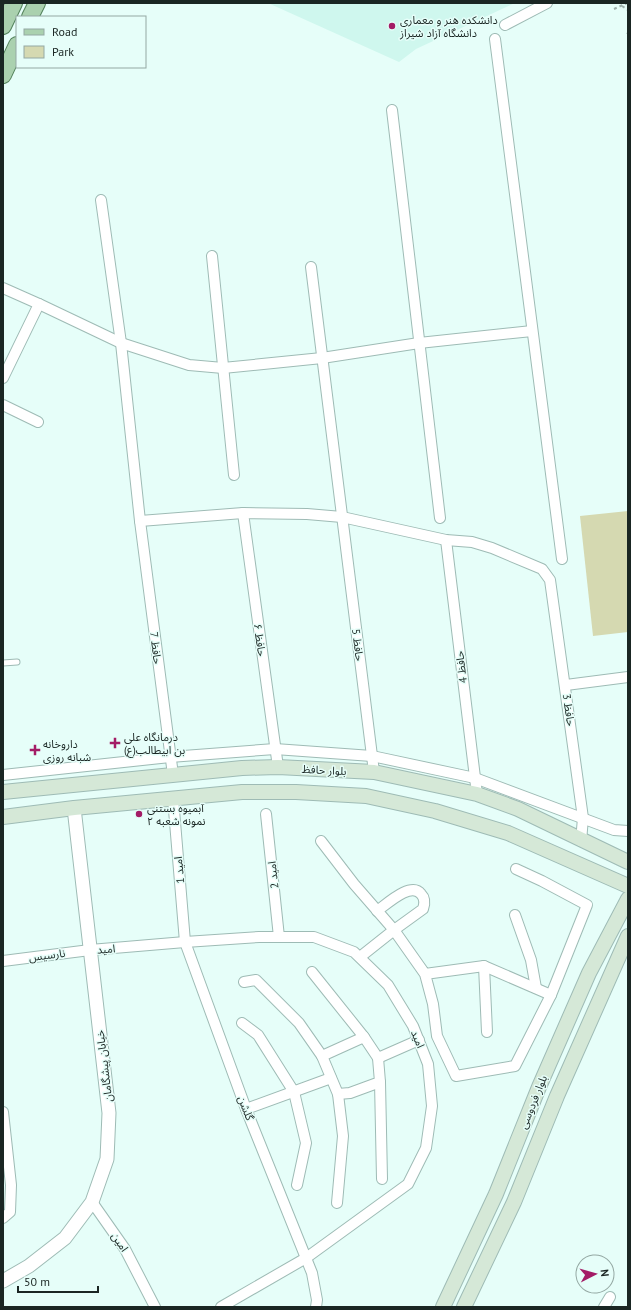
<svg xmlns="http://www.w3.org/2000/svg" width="631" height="1310" font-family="'PT Sans','Noto Sans Arabic',sans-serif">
<rect width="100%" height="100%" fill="#e6fef9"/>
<!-- built -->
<polygon fill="#cff7ee" points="268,3 515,3 416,49 399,62"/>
<!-- green -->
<polygon fill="#d5d9b1" points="628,511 628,632 593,636 580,516"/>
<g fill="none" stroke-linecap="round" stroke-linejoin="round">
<defs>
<polyline id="service" points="3,663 17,662"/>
<g id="minor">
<polyline points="505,25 547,3"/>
<polyline points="495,39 562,559"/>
<polyline points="392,110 440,518"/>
<polyline points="101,200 121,343 140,521 173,775"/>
<polyline points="212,256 234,475"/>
<polyline points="311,267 374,772"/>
<polyline points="3,288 39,304 121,343 189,365 223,368 322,358 419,343 532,331"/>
<polyline points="3,378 39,304"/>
<polyline points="3,405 38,422"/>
<polyline points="243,513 278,767"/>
<polyline points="140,521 243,513 307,514 342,517 446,540 472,542 492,548 542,569 550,580 583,818 581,841"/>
<polyline points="446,540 477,794"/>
<polyline points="566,685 628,677"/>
<polyline points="3,775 170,757 275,749 372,756 475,778 614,830 628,831"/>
<polyline points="173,798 185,942 246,1109 312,1273 317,1300 316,1307"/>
<polyline points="266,814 279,937"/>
<polyline points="321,841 354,884 394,930 425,974 433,1004 437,1036 456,1076 515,1066 551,995 484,966 425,974"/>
<polyline points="516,869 542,881 587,905 551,995"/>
<polyline points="515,915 531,960 536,988"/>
<path d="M 360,957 L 394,930 L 423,909 C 425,903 425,898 421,894 C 411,881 387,904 377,911"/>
<polyline points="3,961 90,950 185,942 259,937 314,937 354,952 388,985 413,1026 428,1064 432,1106 426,1148 408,1184 306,1258 221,1307"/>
<polyline points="484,966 487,1032"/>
<polyline points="312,972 364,1037"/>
<polyline points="244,982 256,980 299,1023 322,1056"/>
<polyline points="242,1023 258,1035 294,1092 306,1143 297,1185"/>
<polygon points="364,1037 378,1058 380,1082 350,1093 338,1094 322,1056"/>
<polyline points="378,1058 419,1040"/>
<polyline points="380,1082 382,1179"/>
<polyline points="246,1109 331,1078"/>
<polyline points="3,1112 11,1185 10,1212 3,1218"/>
<polyline points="92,1202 125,1249 155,1307"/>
<polyline points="337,1203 343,1136 338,1094"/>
<polyline points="604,1307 610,1297"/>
</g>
<polyline id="tertiary" points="3,1281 29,1266 65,1238 92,1202 107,1159 109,1113 74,808"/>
<g id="secondary">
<polyline points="3,792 242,768 278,767 374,772 477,794 518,809 628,862"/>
<polyline points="3,817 74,808 242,792 296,792 366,796 435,811 508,833 628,886"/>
<polyline points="443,1307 496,1194 539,1087 589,973 628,899"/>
<polyline points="464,1307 514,1202 557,1096 628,936"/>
</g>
<g id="primary">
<polyline points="30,17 37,3"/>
<polyline points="3,26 14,3"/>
<polyline points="3,75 17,45"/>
</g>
</defs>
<!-- service casing -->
<use href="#service" stroke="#9ebbb5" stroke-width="7"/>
<!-- minor casing -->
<use href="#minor" stroke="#9ebbb5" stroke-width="12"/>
<!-- tertiary casing -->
<use href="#tertiary" stroke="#9ebbb5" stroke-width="15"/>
<!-- secondary casing -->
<use href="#secondary" stroke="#9ebbb5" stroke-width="16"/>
<!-- primary casing -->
<use href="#primary" stroke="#53825b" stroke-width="18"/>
<!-- path -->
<g stroke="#9cb0ab" stroke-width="2" stroke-dasharray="3 3" stroke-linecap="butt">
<polyline points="622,6 628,10"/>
<polyline points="614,9 627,3"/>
<polyline points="627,34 628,33"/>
</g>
<!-- service -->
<use href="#service" stroke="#fff" stroke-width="5"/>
<!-- minor -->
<use href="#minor" stroke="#fff" stroke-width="10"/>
<!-- tertiary -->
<use href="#tertiary" stroke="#fff" stroke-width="13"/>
<!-- secondary -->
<use href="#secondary" stroke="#d5e8d7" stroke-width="14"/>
<!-- primary -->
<use href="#primary" stroke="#aad1af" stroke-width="16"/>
</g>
<!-- markers -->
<g fill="#a31c66" stroke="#e6fef9" stroke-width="1.5">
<circle cx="392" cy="26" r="4"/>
<path d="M113 737h4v4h4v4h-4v4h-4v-4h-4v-4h4z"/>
<path d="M33 744h4v4h4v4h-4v4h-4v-4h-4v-4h4z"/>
<circle cx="139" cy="814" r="4"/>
</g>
<g text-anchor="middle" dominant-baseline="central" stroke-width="3" stroke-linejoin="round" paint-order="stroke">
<!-- poi labels -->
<g font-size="11" fill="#1a2623" stroke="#e6fef9" text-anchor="start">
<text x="400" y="20">دانشکده هنر و معماری<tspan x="400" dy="13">دانشگاه آزاد شیراز</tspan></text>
<text x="124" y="737">درمانگاه علی<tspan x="124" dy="13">بن ابیطالب(ع)</tspan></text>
<text x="43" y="744">داروخانه<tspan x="43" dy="13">شبانه روزی</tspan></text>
<text x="147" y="808">آبمیوه بستنی<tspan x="147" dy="13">نمونه شعبه ۲</tspan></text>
</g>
<!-- street labels -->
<g font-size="11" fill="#1a2623" stroke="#e6fef9">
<text transform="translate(260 640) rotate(82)">حافظ ۶</text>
<text transform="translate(358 645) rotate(83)">حافظ 5</text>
<text transform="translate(156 648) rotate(83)">حافظ 7</text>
<text transform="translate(461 667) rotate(-97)">حافظ 4</text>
<text transform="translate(569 710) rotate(82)">حافظ 3</text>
<text transform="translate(324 770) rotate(3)">بلوار حافظ</text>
<text transform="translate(179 870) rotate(-95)">امید 1</text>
<text transform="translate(273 875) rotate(-96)">امید 2</text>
<text transform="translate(106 949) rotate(-5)">امید</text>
<text transform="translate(47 955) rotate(-7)">نارسیس</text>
<text transform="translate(418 1039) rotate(68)">امید</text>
<text transform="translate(104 1066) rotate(-97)">خیابان پیشگامان</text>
<text transform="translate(533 1102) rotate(-68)">بلوار فردوسی</text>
<text transform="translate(246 1108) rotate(69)">گلشن</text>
<text transform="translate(120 1242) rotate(56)">امین</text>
</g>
</g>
<!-- border -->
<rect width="631" height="1310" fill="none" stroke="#1a2623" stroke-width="8"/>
<!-- legend -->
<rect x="16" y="16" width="130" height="52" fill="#e6fef9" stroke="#94a8a3"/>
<rect x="24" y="29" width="20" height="6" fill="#aad1af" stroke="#94a8a3"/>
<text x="52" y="36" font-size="12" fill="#1a2623">Road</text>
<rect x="24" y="46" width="20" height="12" fill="#d5d9b1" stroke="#94a8a3"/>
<text x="52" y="56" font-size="12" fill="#1a2623">Park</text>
<!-- north arrow -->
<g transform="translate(595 1274) rotate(84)"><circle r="19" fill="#e6fef9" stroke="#94a8a3"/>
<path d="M0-3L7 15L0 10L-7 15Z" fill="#a31c66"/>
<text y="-6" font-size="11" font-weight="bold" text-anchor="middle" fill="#1a2623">N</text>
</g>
<!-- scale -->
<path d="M18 1286v6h80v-6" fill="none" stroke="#1a2623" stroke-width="2"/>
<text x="24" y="1286" font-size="12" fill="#1a2623" stroke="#e6fef9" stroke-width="3" paint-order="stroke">50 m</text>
</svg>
